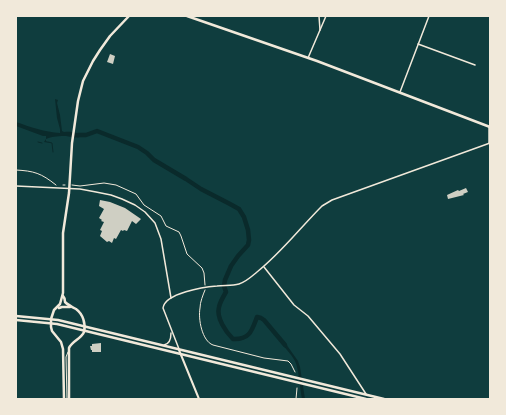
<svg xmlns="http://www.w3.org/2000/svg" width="506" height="415" font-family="Inter,sans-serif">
<rect width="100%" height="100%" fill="#0f3d3e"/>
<!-- water -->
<g fill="#0a2a2b">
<path d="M 55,99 L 58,100 L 57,103 L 60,115 L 62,131 L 64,132 C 70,131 78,132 82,136 C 77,139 72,137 66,136 C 60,136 53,136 46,139 L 46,141 L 50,143 L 44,142 L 46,139 L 46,136 L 43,136 L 16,126 L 16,122 C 30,127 45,132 60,133 L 60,129 L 57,118 Z"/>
<path d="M 283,341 L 284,341 L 286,344 L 298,361 L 300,367 L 305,399 L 302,399 C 300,389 299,369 295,361 C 291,354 286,349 281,343 Z"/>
</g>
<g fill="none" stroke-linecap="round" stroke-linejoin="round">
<!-- stream -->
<g stroke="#0a2a2b" stroke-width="1">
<polyline points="38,142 42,143"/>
<polyline points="48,142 52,143 53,152"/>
</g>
<!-- river -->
<path stroke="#0a2a2b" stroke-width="4.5" d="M 78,135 L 86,135 L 97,131 L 138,147 L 147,153 L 154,160 L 186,179 L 201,189 L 230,204 L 239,209 L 244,217 L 248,230 L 249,240 L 248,245 L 238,256 L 231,266 L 225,280 L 224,286 L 226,292 C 223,297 220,302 219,307 C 216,318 226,332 233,339 C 250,340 252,330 257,317 L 261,318 L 264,320 L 285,345"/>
</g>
<!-- building -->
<g fill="#cfcfc3">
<polygon points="110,54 115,56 113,64 107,62"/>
<polygon points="466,188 468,192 463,194 464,195 448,199 447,195 458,190 459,191"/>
<polygon points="100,200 110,202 125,208 141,219 136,224 132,221 127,231 124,230 123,231 121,230 116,239 114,238 112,243 109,241 107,242 100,236 102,231 100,230 104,222 101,221 102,220 99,218 104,209 99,206"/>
<polygon points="101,343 101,352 92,352 92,350 91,350 90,346 92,346 92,344"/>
</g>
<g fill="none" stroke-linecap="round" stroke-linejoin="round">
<!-- path -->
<g stroke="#f1e9da" stroke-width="1">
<path d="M 16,170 C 34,171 41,173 56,185"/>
<polyline points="63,185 65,185"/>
<polyline points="72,185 80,186 104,183 116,185 136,194 144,205 161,216 166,226 179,232 181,236 187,254 202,268 204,273 205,285"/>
<path d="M 205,290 C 203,295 200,302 200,308 C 198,319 202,341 213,345 L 264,358 L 288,361 L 291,364 L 295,372"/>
<polyline points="296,399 297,388"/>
</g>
<!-- service -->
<polyline stroke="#f1e9da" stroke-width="1" points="67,399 66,357 68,352"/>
<!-- minor -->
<g stroke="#f1e9da" stroke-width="1.5">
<polyline points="319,16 320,30"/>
<polyline points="418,44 475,65"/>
<polyline points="308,58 326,16"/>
<polyline points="400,92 429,16"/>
<polyline points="489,127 489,143"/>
<polyline points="16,186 80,189 96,192 111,195 122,199 135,205 145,212 155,223 161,239 171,298"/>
<polyline points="264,267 294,305 308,316 340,354 366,394"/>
<path d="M 164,345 C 170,344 171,339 171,333"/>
<path d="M 179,349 L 163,308 C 165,293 204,287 217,286 C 224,285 232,286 239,284 C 246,282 251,277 257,272 C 281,253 300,228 322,206 L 332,200 L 490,143"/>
</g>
<!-- tertiary -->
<polyline stroke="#f1e9da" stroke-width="2" points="179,350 199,399"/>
<!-- secondary -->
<g stroke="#f1e9da" stroke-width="2.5">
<polyline points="187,16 317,61 490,127"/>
<path d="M 63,296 C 64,297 65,300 65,302 C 68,305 72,307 76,309 C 83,314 86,324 84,332 C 81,339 72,341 69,348 L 69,399"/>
<polyline points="59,308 62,307 70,307"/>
<polyline points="16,316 58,320 384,399"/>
<polyline points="16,320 57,324 366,399"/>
<polyline points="64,399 63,349 61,342 52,331 51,327 51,319 54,310 60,304 63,293 63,233 69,193 72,143 78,101 83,81 93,61 100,50 110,36 129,16"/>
</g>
</g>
<!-- border -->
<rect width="506" height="415" fill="none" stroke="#f1e9da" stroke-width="34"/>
</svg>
